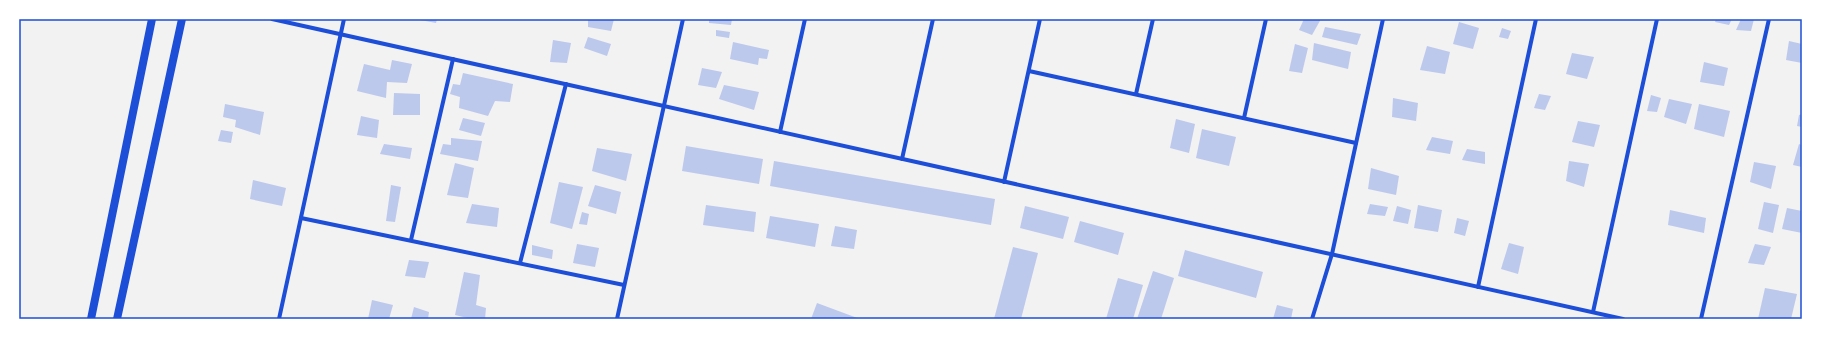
<svg xmlns="http://www.w3.org/2000/svg" width="1821" height="338" font-family="'Noto Sans',sans-serif">
<rect width="100%" height="100%" fill="#f2f2f2"/>
<!-- building -->
<g fill="#bdc9ec">
<polygon points="415,19 437,19 436,23"/>
<polygon points="588,19 614,19 611,31 588,27"/>
<polygon points="709,19 732,19 731,25 709,23"/>
<polygon points="1304,19 1321,19 1312,35 1299,30"/>
<polygon points="1716,19 1732,19 1729,25 1715,22"/>
<polygon points="1741,19 1754,19 1751,31 1736,30"/>
<polygon points="1459,22 1479,28 1473,49 1453,44"/>
<polygon points="1325,27 1361,34 1357,45 1322,37"/>
<polygon points="1502,28 1511,31 1508,39 1499,37"/>
<polygon points="716,30 730,32 729,38 716,36"/>
<polygon points="588,37 611,44 607,56 584,48"/>
<polygon points="553,40 571,43 567,63 550,62"/>
<polygon points="1789,41 1802,44 1802,63 1786,60"/>
<polygon points="733,42 769,50 767,59 759,58 758,65 730,59"/>
<polygon points="1314,43 1351,52 1348,69 1312,60"/>
<polygon points="1295,44 1308,48 1302,73 1289,71"/>
<polygon points="1427,46 1450,52 1445,74 1420,70"/>
<polygon points="1572,53 1594,57 1587,79 1566,74"/>
<polygon points="392,60 412,64 407,83 387,82 386,98 357,91 364,64 390,70"/>
<polygon points="1704,62 1728,68 1724,86 1700,82"/>
<polygon points="702,68 722,72 716,88 698,85"/>
<polygon points="463,73 513,84 510,102 495,101 488,116 459,108 460,97 450,94 453,84 460,85"/>
<polygon points="724,85 759,92 754,110 719,99"/>
<polygon points="394,93 420,94 420,115 393,115"/>
<polygon points="1539,94 1551,96 1545,110 1534,108"/>
<polygon points="1651,95 1661,98 1657,112 1647,111"/>
<polygon points="1393,98 1418,103 1416,121 1392,117"/>
<polygon points="1669,99 1692,104 1686,124 1664,117"/>
<polygon points="225,104 264,112 260,135 235,127 236,120 223,117"/>
<polygon points="1699,104 1730,111 1724,137 1694,129"/>
<polygon points="1802,114 1802,127 1797,126 1799,115"/>
<polygon points="361,116 379,120 377,138 357,135"/>
<polygon points="463,118 485,123 481,136 459,130"/>
<polygon points="1176,119 1195,124 1189,153 1170,148"/>
<polygon points="1578,121 1600,125 1594,147 1572,142"/>
<polygon points="1202,129 1236,137 1229,166 1196,158"/>
<polygon points="221,130 233,132 231,143 218,141"/>
<polygon points="1432,137 1453,141 1450,154 1426,150"/>
<polygon points="451,138 482,141 478,161 440,154 443,144 451,145"/>
<polygon points="384,144 412,148 410,159 380,154"/>
<polygon points="1799,144 1802,145 1802,167 1793,165"/>
<polygon points="686,146 763,159 759,184 682,171"/>
<polygon points="597,148 632,154 626,181 592,171"/>
<polygon points="1467,149 1485,152 1485,164 1462,160"/>
<polygon points="774,161 995,199 991,225 770,186"/>
<polygon points="1569,161 1589,164 1584,187 1566,181"/>
<polygon points="1754,162 1776,166 1771,189 1750,182"/>
<polygon points="455,163 474,168 468,198 447,195"/>
<polygon points="1371,168 1399,176 1396,195 1368,189"/>
<polygon points="253,180 286,188 282,206 250,199"/>
<polygon points="559,182 583,187 572,229 550,223"/>
<polygon points="391,185 401,187 395,222 386,221"/>
<polygon points="595,185 621,192 616,214 588,206"/>
<polygon points="1764,202 1779,205 1773,233 1758,229"/>
<polygon points="472,204 499,208 497,227 466,223"/>
<polygon points="1370,204 1388,207 1385,216 1367,214"/>
<polygon points="706,205 756,212 754,232 703,225"/>
<polygon points="1418,205 1442,210 1438,232 1414,228"/>
<polygon points="1025,206 1069,217 1063,239 1020,228"/>
<polygon points="1397,206 1411,210 1408,224 1393,221"/>
<polygon points="1787,208 1802,211 1802,233 1782,229"/>
<polygon points="1670,210 1706,218 1704,233 1668,225"/>
<polygon points="582,212 589,214 587,225 579,224"/>
<polygon points="770,216 819,224 815,247 766,238"/>
<polygon points="1457,218 1469,221 1465,236 1454,233"/>
<polygon points="1080,221 1124,233 1118,255 1074,242"/>
<polygon points="835,226 857,230 854,249 831,246"/>
<polygon points="1509,243 1524,247 1518,274 1501,269"/>
<polygon points="577,244 599,248 595,267 573,263"/>
<polygon points="1755,244 1771,247 1764,265 1748,263"/>
<polygon points="532,245 553,250 552,259 532,255"/>
<polygon points="1013,247 1038,253 1021,319 994,319"/>
<polygon points="1185,250 1263,272 1256,298 1178,276"/>
<polygon points="409,260 429,262 425,278 405,276"/>
<polygon points="1153,271 1174,278 1161,319 1137,319"/>
<polygon points="464,272 480,275 476,305 486,308 485,319 472,319 455,315"/>
<polygon points="1118,278 1143,285 1133,319 1106,319"/>
<polygon points="1765,288 1797,294 1791,319 1758,319"/>
<polygon points="372,300 393,305 389,319 368,319"/>
<polygon points="817,303 860,319 811,319"/>
<polygon points="1277,305 1293,309 1291,319 1273,319"/>
<polygon points="414,307 429,312 428,319 411,319"/>
</g>
<g fill="none" stroke-linecap="round" stroke-linejoin="round">
<!-- minor -->
<g stroke="#1d4ed8" stroke-width="4">
<polyline points="272,19 1623,319"/>
<polyline points="1029,71 1356,143"/>
<polyline points="1136,94 1153,19"/>
<polyline points="1244,118 1266,19"/>
<polyline points="780,132 805,19"/>
<polyline points="902,159 933,19"/>
<polyline points="1004,182 1040,19"/>
<polyline points="301,218 624,285"/>
<polyline points="411,240 453,59"/>
<polyline points="520,263 566,84"/>
<polyline points="1478,287 1536,19"/>
<polyline points="1593,312 1657,19"/>
<polyline points="279,319 344,19"/>
<polyline points="617,319 683,19"/>
<polyline points="1312,319 1332,254 1383,19"/>
<polyline points="1701,319 1769,19"/>
</g>
<!-- secondary -->
<g stroke="#1d4ed8" stroke-width="8">
<polyline points="91,319 152,19"/>
<polyline points="117,319 182,19"/>
</g>
</g>
<!-- border -->
<rect width="1821" height="338" fill="none" stroke="#ffffff" stroke-width="40"/>
<rect x="20" y="20" width="1781" height="298" fill="none" stroke="#1d4ed8" stroke-width="1.5"/>
</svg>
